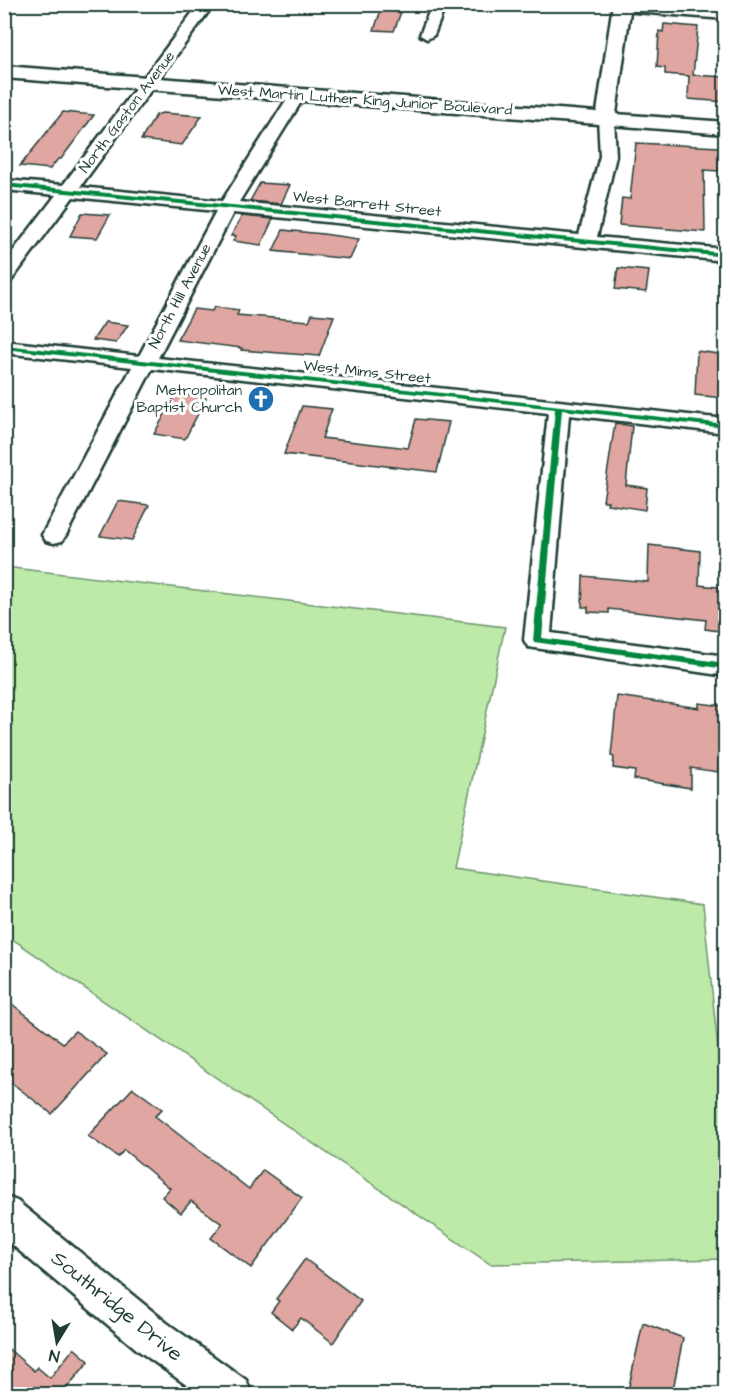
<svg xmlns="http://www.w3.org/2000/svg" width="730" height="1399" font-family="'Architects Daughter',sans-serif">
<rect width="100%" height="100%" fill="#fff"/>
<filter id="ink" filterUnits="userSpaceOnUse"><feTurbulence type="fractalNoise" baseFrequency=".0167" numOctaves="2"/><feDisplacementMap in="SourceGraphic" scale="12" xChannelSelector="R" yChannelSelector="G"/><feConvolveMatrix kernelMatrix="1 2 1 2 8 2 1 2 1" color-interpolation-filters="sRGB"/></filter>
<g filter="url(#ink)">
<!-- green -->
<polygon fill="#bdeaa8" stroke="#6e946e" stroke-width="1.5" points="5,567 505,627 453,868 703,904 722,1088 725,1092 725,1259 490,1264 5,934"/>
<!-- building -->
<g fill="#e0a6a1" stroke="#1f3d34" stroke-width="1.5">
<polygon points="381,10 401,12 394,31 374,30"/>
<polygon points="664,24 698,27 693,75 726,77 726,102 688,99 689,76 665,74 665,68 657,67 659,31 663,32"/>
<polygon points="63,112 94,115 61,159 58,159 50,169 20,166"/>
<polygon points="162,113 202,116 182,145 141,140 156,115"/>
<polygon points="636,143 719,147 719,171 704,170 705,232 619,225 622,198 630,199"/>
<polygon points="260,183 290,185 281,204 250,201"/>
<polygon points="82,213 110,215 97,238 70,236"/>
<polygon points="242,216 273,219 261,245 233,241 236,236 231,236"/>
<polygon points="283,230 323,234 359,239 350,259 273,251"/>
<polygon points="618,268 649,271 646,292 615,289"/>
<polygon points="214,307 239,310 237,315 309,321 312,314 334,316 319,356 241,350 242,348 177,340 194,309 212,311"/>
<polygon points="105,322 128,325 116,343 93,340"/>
<polygon points="697,351 719,354 719,372 723,373 723,398 695,395"/>
<polygon points="176,394 206,398 185,439 154,434"/>
<polygon points="302,406 332,409 322,438 408,448 416,419 449,422 437,472 284,454"/>
<polygon points="615,423 632,426 626,485 647,488 645,510 607,504 608,501 603,501"/>
<polygon points="118,501 149,505 132,540 100,536"/>
<polygon points="649,545 700,551 699,585 726,588 726,632 705,629 706,620 609,609 609,613 588,612 588,607 582,607 583,576 648,582"/>
<polygon points="617,696 699,708 699,703 723,706 718,772 691,768 691,788 634,779 635,771 613,768 614,757 611,756"/>
<polygon points="4,998 63,1043 75,1031 107,1054 52,1114 4,1077"/>
<polygon points="133,1088 162,1109 155,1116 249,1189 263,1170 302,1198 251,1268 211,1238 222,1224 191,1201 181,1213 162,1197 170,1188 124,1150 118,1157 88,1136"/>
<polygon points="305,1259 361,1301 333,1343 301,1318 292,1329 271,1312 279,1301 276,1299"/>
<polygon points="643,1323 683,1338 672,1395 627,1395"/>
<polygon points="4,1345 34,1371 37,1367 50,1378 74,1348 89,1361 65,1390 71,1395 4,1395"/>
</g>
<g fill="none" stroke-linecap="round" stroke-linejoin="round">
<defs>
<g id="street">
<polygon points="199,4 214,4 80,187 222,201 290,94 298,89 306,94 239,202 579,235 600,156 598,118 606,113 614,118 616,156 597,237 726,249 726,261 233,213 158,358 726,419 726,433 569,415 551,633 726,656 726,676 528,647 524,640 548,413 152,369 66,535 62,541 54,543 46,541 42,535 132,367 4,353 4,341 139,356 216,211 73,197 11,281 4,283 4,263 56,195 4,190 4,180 63,185"/>
<polygon points="432,4 446,4 434,35 427,39 420,35"/>
<polygon points="617,4 726,11 726,19 622,11 617,10"/>
<polygon points="4,1196 17,1201 167,1323 246,1380 252,1394 199,1394 139,1351 4,1238"/>
</g>
<polygon id="secondary" points="613,4 631,4 616,114 726,122 726,134 4,78 4,66 597,112"/>
</defs>
<!-- street casing -->
<use href="#street" stroke="#1f3d34" stroke-width="5"/>
<!-- secondary casing -->
<use href="#secondary" stroke="#1f3d34" stroke-width="5"/>
<!-- street -->
<use href="#street" fill="#fff" fill-rule="evenodd"/>
<!-- secondary -->
<use href="#secondary" fill="#fff" fill-rule="evenodd"/>
<defs>
<g id="cycleway">
<polygon points="4,183 726,253 726,257 4,187"/>
<polygon points="4,345 726,424 726,428 562,410 542,638 726,663 726,669 534,642 533,640 555,409 4,349"/>
</g>
</defs>
<!-- cycleway casing -->
<use href="#cycleway" stroke="#fff" stroke-width="4"/>
<!-- cycleway -->
<use href="#cycleway" fill="#00873e" fill-rule="evenodd"/>
</g>
</g>
<!-- icons -->
<defs>
<symbol id="church-disc" viewBox="-11 -11 22 22"><circle r="9.5" fill="#1f6fb2" stroke="#fff"/><path d="M-1.2-6h2.4v3.5h3.3v2.4h-3.3V6h-2.4V-.1h-3.3v-2.4h3.3Z" fill="#fff"/></symbol>
</defs>
<g fill-rule="evenodd">
<use href="#church-disc" x="246" y="384" width="30" height="30"/>
</g>
<g text-anchor="middle" dominant-baseline="central" stroke-width="6" stroke-linejoin="round" paint-order="stroke">
<!-- far-street labels -->
<g font-size="15" fill="#1f3d34" stroke="#fff">
<text transform="translate(365 100) rotate(4)">West Martin Luther King Junior Boulevard</text>
<text transform="translate(127 112) rotate(-53)">North Gaston Avenue</text>
<text transform="translate(367 204) rotate(6)">West Barrett Street</text>
<text transform="translate(180 296) rotate(-62)">North Hill Avenue</text>
<text transform="translate(367 372) rotate(6)">West Mims Street</text>
</g>
<!-- far-poi labels -->
<g font-size="15" fill="#1f3d34" stroke="#fff" text-anchor="end">
<text x="242" y="390">Metropolitan<tspan x="242" dy="17">Baptist Church</tspan></text>
</g>
<!-- near-street labels -->
<g font-size="21" fill="#1f3d34" stroke="#fff">
<text transform="translate(117 1306) rotate(39)">Southridge Drive</text>
</g>
</g>
<!-- margin -->
<rect width="730" height="1399" fill="none" stroke="#fff" stroke-width="24"/>
<rect x="12" y="12" width="706" height="1375" fill="none" stroke="#1f3d34" stroke-width="2" filter="url(#ink)"/>
<!-- north arrow -->
<g transform="translate(57 1342) rotate(191)" stroke="#ffffff" stroke-width="4.5" paint-order="stroke">
<path d="M0-4.5L10 22L0 15L-10 22Z" fill="#1f3d34"/>
<text y="-9" font-size="16" font-weight="bold" text-anchor="middle" fill="#1f3d34">N</text>
</g>
</svg>
